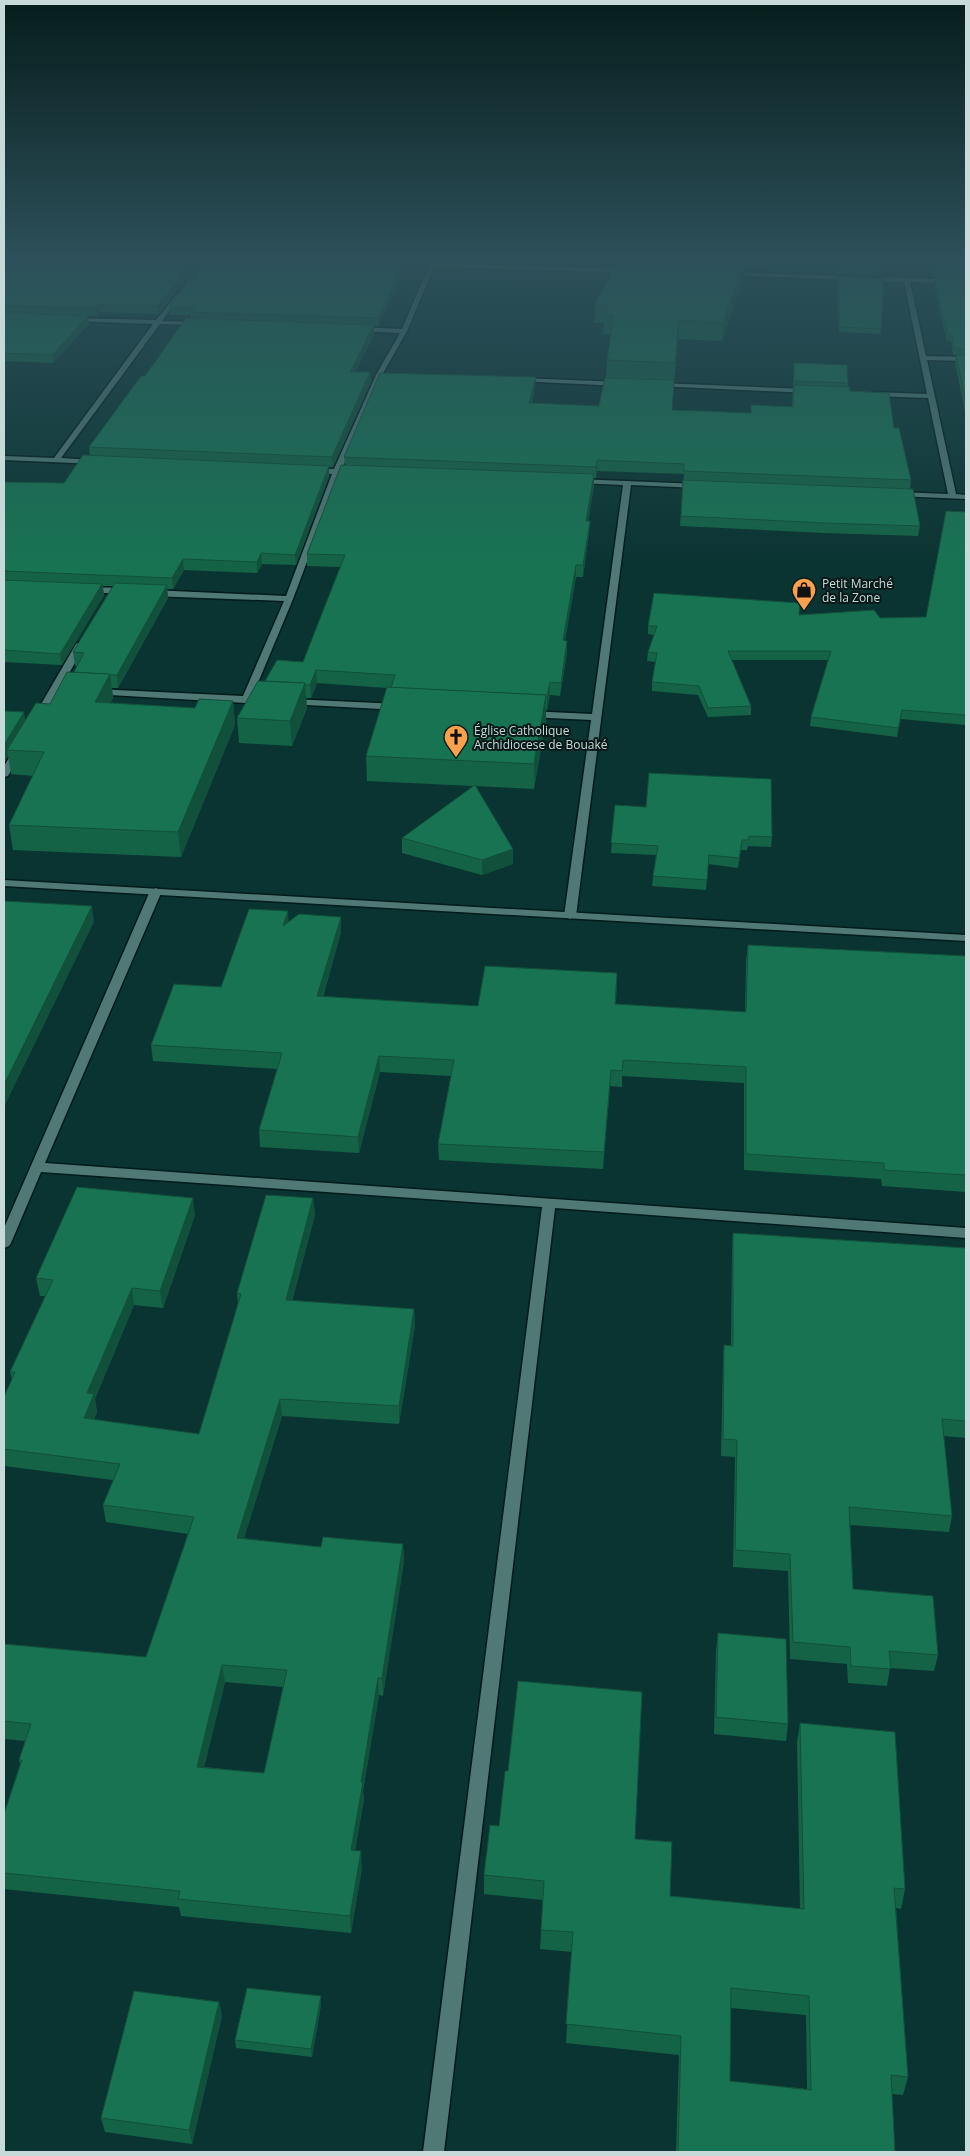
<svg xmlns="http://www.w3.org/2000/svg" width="970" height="2156" font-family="'Open Sans',sans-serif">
<rect width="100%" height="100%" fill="#0a3432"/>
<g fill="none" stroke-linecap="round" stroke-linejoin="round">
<defs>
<g id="street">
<polygon points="431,261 437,261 436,263 630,269 633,271 630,273 434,267 407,331 382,375 342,469 354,470 358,472 354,474 340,474 293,599 252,697 267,698 267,702 246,703 93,694 93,690 96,689 243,696 284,601 151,596 147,593 151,590 286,596 332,474 312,473 308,471 312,469 334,469 376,375 400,333 359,331 356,329 359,327 402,329"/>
<polygon points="727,272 966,280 966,284 910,282 926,356 966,357 966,361 927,360 956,494 966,495 966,499 896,496 892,494 896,492 948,494 928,398 873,396 869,394 873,392 927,394 904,282 725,275"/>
<polygon points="178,293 181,295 162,321 199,322 201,325 160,324 61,458 94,460 98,462 97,464 4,460 4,456 54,458 153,324 71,321 69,318 156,320"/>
<polygon points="519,378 621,382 624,384 621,386 517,381 517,379"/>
<polygon points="659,383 808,389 811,391 808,393 657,386 657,384"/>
<polygon points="576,479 699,484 703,486 699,488 631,485 576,916 570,919 564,916 591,720 528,717 523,714 528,711 592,714 623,485 579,483 576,483"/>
<polygon points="87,587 126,588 130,591 126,594 84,592 84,588"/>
<polygon points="81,641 86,644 43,718 38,721 35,720 33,718 76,644"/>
<polygon points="291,699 399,704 404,707 399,710 288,704 288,700"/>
<polygon points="17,749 22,752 8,776 4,777 4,766 14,750"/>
<polygon points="156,888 162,891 45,1163 966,1228 966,1238 555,1208 444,2152 423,2152 542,1207 41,1172 11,1243 9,1246 4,1248 4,1228 150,891"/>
</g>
<polygon id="secondary" points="4,880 966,935 966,941 4,886"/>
</defs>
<!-- street casing -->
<use href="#street" stroke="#001b19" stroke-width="3"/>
<!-- secondary casing -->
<use href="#secondary" stroke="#001b19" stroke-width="3"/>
<!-- street -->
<use href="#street" fill="#507875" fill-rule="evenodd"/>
<!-- secondary -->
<use href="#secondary" fill="#507875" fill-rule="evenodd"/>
</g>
<!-- wall -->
<g fill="#156347" fill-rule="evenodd">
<polygon points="4,261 199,261 159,314 99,312 96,316 88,316 89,324 53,363 4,361"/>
<polygon points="410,261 378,326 374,326 374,334 355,372 370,372 371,382 333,467 329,467 329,476 296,565 262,564 257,573 184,570 173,589 167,589 168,598 118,688 112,688 113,698 110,703 195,708 233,701 235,725 181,857 13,850 9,825 33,776 11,774 8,756 4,763 4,711 25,720 50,704 74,673 77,666 75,666 73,652 113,586 103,586 104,595 62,665 4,662 4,482 64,483 90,455 89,447 191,318 191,315 170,315 169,307"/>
<polygon points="578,261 886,261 884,276 837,274 837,270 747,267 746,271 744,271 743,279 722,341 678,339 672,410 751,413 751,405 792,407 794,363 848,383 848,387 850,391 894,428 911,480 910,489 920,526 918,536 824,533 680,526 684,474 597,471 596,478 594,478 594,486 588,521 590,521 589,533 583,577 576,577 565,640 567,653 560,696 550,695 547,710 546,710 546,720 534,789 475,786 513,849 513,864 482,875 402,853 402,838 473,786 367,781 366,756 387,688 317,683 311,698 306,698 307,708 292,746 239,743 237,718 265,681 303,662 340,567 307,566 307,554 345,465 344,457 535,387 532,403 599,406 606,378 607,360 611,334 603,334 604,323 594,323 595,304 616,263"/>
<polygon points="928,261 966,261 966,416 955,363 956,355 957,355 953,355 951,341 947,341 934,285 934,278 951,279 932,277"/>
<polygon points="838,276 881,329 881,334 839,332 837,282"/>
<polygon points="966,512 966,725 901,719 897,737 810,726 811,717 828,660 732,660 751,706 751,715 708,717 698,695 652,691 652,682 656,662 647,661 648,652 654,635 648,634 648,626 799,615 880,618 926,617"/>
<polygon points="615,805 772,837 771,847 748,846 747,850 741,850 738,868 708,864 706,890 652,886 656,855 611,853"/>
<polygon points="341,917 341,932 323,997 478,1006 617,973 616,1004 745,1012 746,961 748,945 966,956 966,1192 882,1186 881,1179 744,1170 744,1083 622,1076 622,1087 610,1086 603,1169 439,1160 438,1144 451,1076 380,1072 359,1153 260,1147 259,1130 277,1069 153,1061 151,1045 221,987 288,922"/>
<path d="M 313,1198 L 315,1215 L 292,1301 L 414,1309 L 415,1326 L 399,1424 L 282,1416 L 244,1538 L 321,1547 L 403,1544 L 404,1561 L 383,1696 L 379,1695 L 363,1791 L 364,1800 L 355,1850 L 362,1868 L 351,1933 L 181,1916 L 179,1907 L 4,1889 L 4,1814 L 20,1764 L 19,1760 L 25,1741 L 4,1739 L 4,1644 L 146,1657 L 188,1534 L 106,1522 L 103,1505 L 113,1480 L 4,1466 L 4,1397 L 12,1380 L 10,1372 L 45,1296 L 40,1296 L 36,1278 L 195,1215 L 163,1308 L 134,1305 L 95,1399 L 97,1412 L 94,1420 L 199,1434 L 238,1305 L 237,1293 ZM 225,1682 L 283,1687 L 264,1773 L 204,1767 Z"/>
<polygon points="733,1233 966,1248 966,1438 944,1436 952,1516 949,1532 850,1525 853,1589 938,1655 934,1671 890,1668 887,1686 848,1683 847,1664 790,1659 788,1571 733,1567 735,1457 721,1456 723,1362 724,1345 731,1346 732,1250"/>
<polygon points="718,1633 788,1724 786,1741 714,1734 716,1650"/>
<path d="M 800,1723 L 905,1889 L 901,1909 L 896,1908 L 908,2077 L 903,2095 L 892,2094 L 895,2152 L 676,2152 L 679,2055 L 566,2043 L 572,1952 L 540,1949 L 543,1900 L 484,1894 L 484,1875 L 635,1839 L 670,1896 L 800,1909 L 797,1742 ZM 731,2008 L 806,2015 L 807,2089 L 730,2081 Z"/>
<polygon points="321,1996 321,2005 312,2057 236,2048 235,2040"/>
<polygon points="219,2002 222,2016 192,2144 105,2132 101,2118"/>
</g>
<!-- shaded-wall -->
<g fill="#11503a">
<polygon points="192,261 199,261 159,314 158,306"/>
<polygon points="406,261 410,261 378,326 378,318"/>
<polygon points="744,261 743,279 722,341 723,323"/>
<polygon points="99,304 99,312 96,316 95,308"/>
<polygon points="88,316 89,324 53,363 52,355"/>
<polygon points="679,320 678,339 674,382 675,363"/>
<polygon points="374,325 374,334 351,381 350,372"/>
<polygon points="370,372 371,382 333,467 332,457"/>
<polygon points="536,377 535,387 529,413 529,403"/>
<polygon points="597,460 597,471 596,478 596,467"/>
<polygon points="329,466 329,476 296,565 295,555"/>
<polygon points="594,474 594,486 586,533 586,521"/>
<polygon points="590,521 589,533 583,577 583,565"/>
<polygon points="261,553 262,564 257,573 257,562"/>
<polygon points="183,559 184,570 173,589 172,578"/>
<polygon points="576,565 576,577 563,653 563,640"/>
<polygon points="102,584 104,595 62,665 60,654"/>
<polygon points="167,585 168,598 118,688 117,675"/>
<polygon points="567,641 567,653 560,696 561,683"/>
<polygon points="316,670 317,683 311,698 310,685"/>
<polygon points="110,674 113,698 98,726 95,702"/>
<polygon points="550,682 550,695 547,710 547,697"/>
<polygon points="305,683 307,708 292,746 290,721"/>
<polygon points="546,695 546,720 534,789 534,764"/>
<polygon points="233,701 235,725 181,857 178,832"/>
<polygon points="902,710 901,719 897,737 898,728"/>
<polygon points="24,712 26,726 7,750 8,756 4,763 4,745"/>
<polygon points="742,840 741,850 738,868 739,858"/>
<polygon points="513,849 513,864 482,875 482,860"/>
<polygon points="92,906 94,922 4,1107 4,1085"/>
<polygon points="288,911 289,927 283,926"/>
<polygon points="341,917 341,932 318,1012 317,996"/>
<polygon points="379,1056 380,1072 359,1153 358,1137"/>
<polygon points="611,1070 610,1086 603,1169 604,1152"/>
<polygon points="193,1198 195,1215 163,1308 160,1291"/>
<polygon points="313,1198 315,1215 287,1318 286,1300"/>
<polygon points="132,1288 134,1305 95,1399 97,1412 87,1436 84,1418 87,1393"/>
<polygon points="414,1309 415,1326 399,1424 399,1406"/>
<polygon points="280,1399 282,1416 239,1555 237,1538"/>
<polygon points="403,1544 404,1561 383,1696 382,1678"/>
<polygon points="222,1665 225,1682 200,1784 197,1767"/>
<polygon points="378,1678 379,1695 363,1791 364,1800 352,1867 351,1850 361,1782"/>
<polygon points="361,1851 362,1868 351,1933 350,1916"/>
<polygon points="321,1996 321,2005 312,2057 311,2049"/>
<polygon points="219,2002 222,2016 192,2144 189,2130"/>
</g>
<!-- building -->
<g fill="#187353" stroke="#11503a" fill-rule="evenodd">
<polygon points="4,261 192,261 158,306 99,304 95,308 4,306"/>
<polygon points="203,261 406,261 378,318 191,312 194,308 169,307"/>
<polygon points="618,261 744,261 723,323 679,320 675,363 607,360 614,316 604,315 609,305 595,304"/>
<polygon points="793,261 886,261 885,268 838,266 838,262"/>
<polygon points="930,261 966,261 966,273 933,270"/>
<polygon points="838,276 884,278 881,329 840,327"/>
<polygon points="934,278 966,279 966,349 954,348 952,334 948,334"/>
<polygon points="4,313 88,316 52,355 4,353"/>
<polygon points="186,318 374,325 350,372 370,372 332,457 89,447 141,376 145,376"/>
<polygon points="956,355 966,355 966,403"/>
<polygon points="794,363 847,365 848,383 794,381"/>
<polygon points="380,373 536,377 529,403 599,406 605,378 674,380 672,410 751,413 751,405 793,407 794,385 850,387 850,391 889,393 894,428 899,428 911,480 684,471 684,464 597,460 596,467 344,457"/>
<polygon points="83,455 329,466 295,555 261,553 257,562 183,559 172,578 4,571 4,482 64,483"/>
<polygon points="341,465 594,474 586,521 590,521 583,565 576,565 563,640 567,641 561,683 550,682 547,697 546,697 546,695 391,688 395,675 316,670 310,685 305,685 305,683 265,681 277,660 303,662 345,555 307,554"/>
<polygon points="683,480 913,489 920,526 825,523 681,516"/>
<polygon points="946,511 966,512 966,715 902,710 898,728 811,717 831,651 728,651 751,706 708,708 699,686 652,682 657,653 648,652 657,626 648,626 654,593 800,603 799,615 874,610 880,618 926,617"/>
<polygon points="4,580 102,584 60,654 4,650"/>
<polygon points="115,583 167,585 117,675 74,672 84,653 73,652"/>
<polygon points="67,672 110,674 95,702 195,708 199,699 233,701 178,832 9,825 44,752 7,750 36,703 50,704"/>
<polygon points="258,681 305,683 290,721 237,718"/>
<polygon points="387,687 546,695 534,764 366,756"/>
<polygon points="4,711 24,712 4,745"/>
<polygon points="649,773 771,779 772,837 749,836 748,840 742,840 739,858 709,855 707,880 653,876 658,846 611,843 615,805 646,807"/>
<polygon points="475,785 513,849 482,860 402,838"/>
<polygon points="4,901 92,906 4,1085"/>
<polygon points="249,909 288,911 283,926 299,914 341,917 317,996 478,1006 485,966 617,973 615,1004 746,1012 748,945 966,956 966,1175 884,1170 884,1163 746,1154 746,1067 623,1060 622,1071 611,1070 604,1152 438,1144 454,1060 379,1056 358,1137 259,1130 282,1053 151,1045 174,984 221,987"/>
<path d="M 77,1187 L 193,1198 L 160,1291 L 132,1288 L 87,1393 L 94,1394 L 84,1418 L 199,1434 L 241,1294 L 237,1293 L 266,1195 L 313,1198 L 286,1300 L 414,1309 L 399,1406 L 280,1399 L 237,1538 L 321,1547 L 323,1537 L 403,1544 L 382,1678 L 378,1678 L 361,1782 L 363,1782 L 351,1850 L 361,1851 L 350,1916 L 178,1899 L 180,1891 L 4,1873 L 4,1814 L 22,1760 L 19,1760 L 31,1724 L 4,1721 L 4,1644 L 146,1657 L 194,1517 L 103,1505 L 120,1464 L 4,1449 L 4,1397 L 15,1372 L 10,1372 L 53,1280 L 36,1278 ZM 222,1665 L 287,1670 L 264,1773 L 197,1767 Z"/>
<polygon points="733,1233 966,1248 966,1421 942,1419 952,1516 849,1507 853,1589 933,1596 938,1655 889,1651 891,1669 851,1666 850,1647 793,1642 790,1554 735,1550 737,1440 723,1439 724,1345 733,1346"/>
<polygon points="718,1633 786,1639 788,1724 716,1717"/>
<path d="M 518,1681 L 642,1692 L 635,1839 L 672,1842 L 670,1896 L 804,1909 L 800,1723 L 895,1732 L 905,1889 L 894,1888 L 908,2077 L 891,2075 L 895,2152 L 678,2152 L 681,2036 L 566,2024 L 573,1932 L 541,1930 L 544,1881 L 484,1875 L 490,1825 L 499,1826 L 505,1771 L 508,1771 ZM 731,1988 L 809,1996 L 811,2090 L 730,2081 Z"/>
<polygon points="247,1988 321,1996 311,2049 235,2040"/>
<polygon points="134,1991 219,2002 189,2130 101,2118"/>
</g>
<!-- sky -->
<linearGradient id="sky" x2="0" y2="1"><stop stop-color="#061d1c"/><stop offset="0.46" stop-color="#2d505a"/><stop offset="1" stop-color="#2d505a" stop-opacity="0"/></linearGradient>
<rect width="970" height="563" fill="url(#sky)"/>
<!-- icons -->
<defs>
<symbol id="shop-pin" viewBox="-11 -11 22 30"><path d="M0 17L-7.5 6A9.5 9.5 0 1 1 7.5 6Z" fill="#f9a04c" stroke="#081918"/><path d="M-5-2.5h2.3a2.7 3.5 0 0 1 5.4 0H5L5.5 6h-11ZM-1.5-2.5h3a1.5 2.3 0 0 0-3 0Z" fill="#111"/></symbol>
<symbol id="church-pin" viewBox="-11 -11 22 30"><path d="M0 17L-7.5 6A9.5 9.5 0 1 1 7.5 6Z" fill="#f9a04c" stroke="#081918"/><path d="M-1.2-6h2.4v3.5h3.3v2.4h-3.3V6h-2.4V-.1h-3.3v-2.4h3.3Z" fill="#111"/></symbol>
</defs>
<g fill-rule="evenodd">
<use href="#shop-pin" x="790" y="576" width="28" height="38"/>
<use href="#church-pin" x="442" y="723" width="28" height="38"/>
</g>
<g text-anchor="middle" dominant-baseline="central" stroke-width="4" stroke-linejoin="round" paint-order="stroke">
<!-- far-poi labels -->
<g font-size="12" fill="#c6dbd9" stroke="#081918" text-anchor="start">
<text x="822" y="583">Petit Marché<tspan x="822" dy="14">de la Zone</tspan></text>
<text x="474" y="730">Église Catholique<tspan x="474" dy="14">Archidiocese de Bouaké</tspan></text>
</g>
</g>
<!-- border -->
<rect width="970" height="2156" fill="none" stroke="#c6dbd9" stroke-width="10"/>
</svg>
